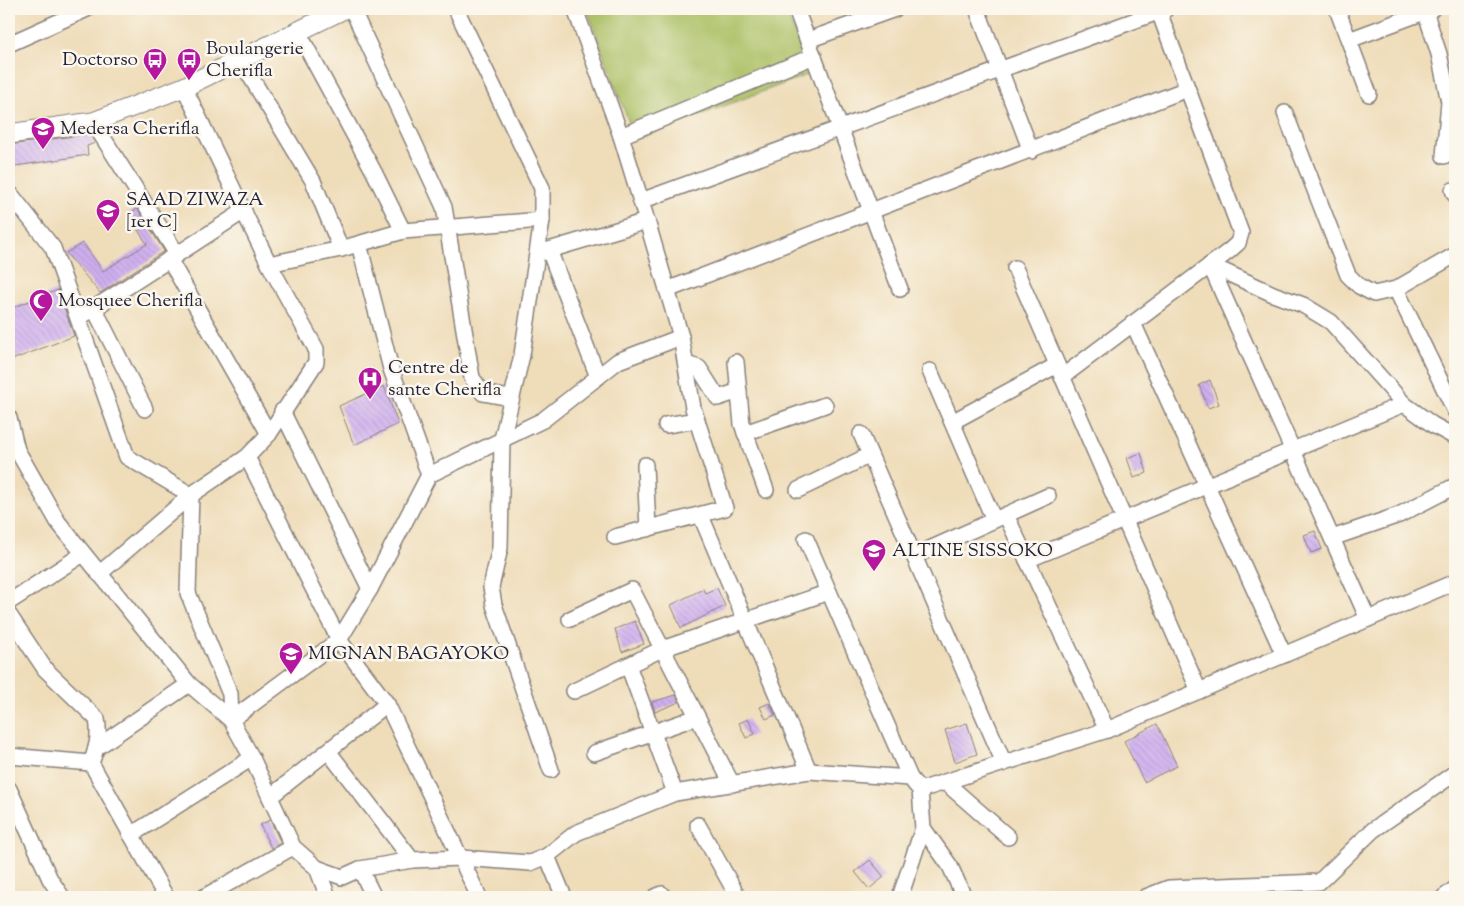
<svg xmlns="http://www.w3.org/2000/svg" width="1464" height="906" font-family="'Sorts Mill Goudy',serif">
<defs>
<pattern id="building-back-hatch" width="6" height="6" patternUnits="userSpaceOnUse" patternTransform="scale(1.25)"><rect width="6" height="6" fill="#cfafef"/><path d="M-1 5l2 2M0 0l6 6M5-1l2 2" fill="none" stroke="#b196ce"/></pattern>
</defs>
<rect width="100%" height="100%" fill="#fbf7ec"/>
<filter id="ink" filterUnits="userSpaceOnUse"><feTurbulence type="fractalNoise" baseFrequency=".02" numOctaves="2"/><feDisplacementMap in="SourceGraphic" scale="10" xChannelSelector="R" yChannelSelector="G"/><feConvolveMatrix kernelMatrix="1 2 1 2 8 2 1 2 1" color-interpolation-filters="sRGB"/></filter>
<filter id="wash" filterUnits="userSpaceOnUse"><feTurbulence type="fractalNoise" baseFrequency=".0096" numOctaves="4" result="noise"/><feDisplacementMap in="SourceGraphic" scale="20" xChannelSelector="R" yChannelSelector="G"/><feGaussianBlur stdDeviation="1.12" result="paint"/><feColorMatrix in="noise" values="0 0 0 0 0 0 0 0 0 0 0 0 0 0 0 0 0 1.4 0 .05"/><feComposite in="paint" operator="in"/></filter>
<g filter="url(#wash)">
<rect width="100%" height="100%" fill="#efddba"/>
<!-- park -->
<polygon fill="#aabf63" stroke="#66704f" points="587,9 785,9 810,74 635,139"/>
<g id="blocks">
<!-- building -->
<g fill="url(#building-back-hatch)">
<polygon points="89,134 95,143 87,146 88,155 9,167 9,145"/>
<polygon points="138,209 164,251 100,293 66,253 83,243 103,271 147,244 127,213"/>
<polygon points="58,290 74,336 9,361 9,309"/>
<polygon points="1210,380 1219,404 1208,408 1199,385"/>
<polygon points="384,386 398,424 354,445 339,406"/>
<polygon points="1141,453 1147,473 1134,478 1127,458"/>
<polygon points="1315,531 1322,549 1311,553 1304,535"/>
<polygon points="717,588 725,606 681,628 671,605 703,589 705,593"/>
<polygon points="635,621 644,644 622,652 615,629"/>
<polygon points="676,695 679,702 655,712 652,702"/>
<polygon points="769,703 775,715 766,719 760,707"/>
<polygon points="748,719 755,734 746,738 739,723"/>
<polygon points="967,723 977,754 955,762 945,730"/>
<polygon points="1157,724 1177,766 1144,782 1124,741"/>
<polygon points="270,820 281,843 271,848 260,825"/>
<polygon points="870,860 884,877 869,889 855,872"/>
</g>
</g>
</g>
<g filter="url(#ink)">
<use href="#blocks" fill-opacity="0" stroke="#88807a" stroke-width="1"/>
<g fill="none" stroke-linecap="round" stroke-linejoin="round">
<defs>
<g id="minor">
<polyline points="352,9 444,207 472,378 483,393 510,398"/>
<polyline points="575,9 621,136 647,221 681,337 693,408 725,508 615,537"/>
<polyline points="796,9 900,289"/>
<polyline points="977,9 1031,151"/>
<polyline points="1337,9 1369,94"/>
<polyline points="1425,11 1439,54 1449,102 1444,156"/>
<polyline points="297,30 374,172 403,231"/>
<polyline points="808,40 895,9"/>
<polyline points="1349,40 1432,9"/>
<polyline points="9,44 87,9"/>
<polyline points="240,59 313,181 341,249"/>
<polyline points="1285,113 1348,275 1359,286 1374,294 1396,289 1455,255"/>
<polyline points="93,122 177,254"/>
<polyline points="621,136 814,56"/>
<polyline points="1453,190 1455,195"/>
<polyline points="9,192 53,248 127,457 191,495 188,593 230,694 231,720"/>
<polyline points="641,201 1166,9"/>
<polyline points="542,220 522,355 502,439 500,548 491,587 494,605 551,770"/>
<polyline points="359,244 391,369 429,475"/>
<polyline points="549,250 598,377"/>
<polyline points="539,253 647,221"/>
<polyline points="169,259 269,434"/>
<polyline points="269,264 341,249 403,231 542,220 542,188 456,9"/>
<polyline points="1210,265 1368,619"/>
<polyline points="1210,265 1273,294 1303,305 1331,322 1404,404 1433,425 1455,437"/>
<polyline points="1015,268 1199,691"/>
<polyline points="1396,289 1455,411"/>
<polyline points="667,290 1187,89"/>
<polyline points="94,308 145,409"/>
<polyline points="79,318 244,211"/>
<polyline points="1133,323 1284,655"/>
<polyline points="736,362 742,424 766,490"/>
<polyline points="686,364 699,368 718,398 739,391"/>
<polyline points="930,371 994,520"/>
<polyline points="1062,377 1229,251 1238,243 1241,233 1158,9"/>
<polyline points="282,411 370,589"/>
<polyline points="9,418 17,450 58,522 189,684 231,720 252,758 293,847 317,868 342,877 360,869 412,860 461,858 530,863 547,856 576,833 675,793 809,771 910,778 920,790 923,828 900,897"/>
<polyline points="952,422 1057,365"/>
<polyline points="666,425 697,420"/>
<polyline points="745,433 825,405"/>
<polyline points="861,434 1004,763"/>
<polyline points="247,457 339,640 387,704 479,897"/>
<polyline points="645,465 648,529"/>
<polyline points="798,490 870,455"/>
<polyline points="1006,515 1107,730"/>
<polyline points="701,516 809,771"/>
<polyline points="1332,538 1399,515 1455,486"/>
<polyline points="806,539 910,778"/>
<polyline points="914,556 1048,496"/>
<polyline points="1027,560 1404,404"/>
<polyline points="99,574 191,495 247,457 269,434 316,362 316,349 269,264 184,87"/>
<polyline points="9,602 83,554"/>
<path d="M 9,615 L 45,669 L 97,719 C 100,735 97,748 91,763 L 166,897"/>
<polyline points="570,619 632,590 732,784"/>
<polyline points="628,665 675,793"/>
<polyline points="574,691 662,649 829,592"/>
<polyline points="231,720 339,640 370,589 429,475 543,420 618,361 681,337"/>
<polyline points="96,748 189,684"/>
<polyline points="328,751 412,860"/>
<polyline points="594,753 697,717"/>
<polyline points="9,756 91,763"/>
<polyline points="945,782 1008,837"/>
<polyline points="9,789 50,879 62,897"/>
<polyline points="920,790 1107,730 1455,582"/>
<polyline points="270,797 387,704"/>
<polyline points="698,825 738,897"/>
<polyline points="923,828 950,866 964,897"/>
<polyline points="131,835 252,758"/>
<polyline points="547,856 564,897"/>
<polyline points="317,868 328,897"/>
<polyline points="360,869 374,897"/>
<polyline points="204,897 293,847"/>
<polyline points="655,897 662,894"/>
<polyline points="1146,897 1169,888 1319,882 1373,830 1455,773"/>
<polyline points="1444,897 1455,889"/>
</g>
<polyline id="tertiary" points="9,134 93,122 184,87 344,9"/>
</defs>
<!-- minor casing -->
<use href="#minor" stroke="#88807a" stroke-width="18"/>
<!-- tertiary casing -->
<use href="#tertiary" stroke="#88807a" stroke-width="21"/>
<!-- minor -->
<use href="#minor" stroke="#fff" stroke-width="15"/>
<!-- tertiary -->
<use href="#tertiary" stroke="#fff" stroke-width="19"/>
</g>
</g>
<!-- icons -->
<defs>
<symbol id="bus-pin" viewBox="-11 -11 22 30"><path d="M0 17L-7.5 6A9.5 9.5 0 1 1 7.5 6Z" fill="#b5179e" stroke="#fbf7ec"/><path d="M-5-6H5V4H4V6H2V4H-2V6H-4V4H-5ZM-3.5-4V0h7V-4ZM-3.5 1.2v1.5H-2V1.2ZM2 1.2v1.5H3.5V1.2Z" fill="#fff"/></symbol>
<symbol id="school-pin" viewBox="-11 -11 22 30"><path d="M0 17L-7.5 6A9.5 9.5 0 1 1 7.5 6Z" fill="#b5179e" stroke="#fbf7ec"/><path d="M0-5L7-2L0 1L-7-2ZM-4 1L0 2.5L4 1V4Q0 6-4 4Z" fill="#fff"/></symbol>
<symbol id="mosque-pin" viewBox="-11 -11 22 30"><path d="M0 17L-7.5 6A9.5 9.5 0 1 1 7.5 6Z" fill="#b5179e" stroke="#fbf7ec"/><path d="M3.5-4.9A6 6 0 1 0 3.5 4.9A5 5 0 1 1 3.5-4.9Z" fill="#fff"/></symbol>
<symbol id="hospital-pin" viewBox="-11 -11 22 30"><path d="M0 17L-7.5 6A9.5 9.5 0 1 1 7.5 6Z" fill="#b5179e" stroke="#fbf7ec"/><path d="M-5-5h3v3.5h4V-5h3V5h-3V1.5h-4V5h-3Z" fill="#fff"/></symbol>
</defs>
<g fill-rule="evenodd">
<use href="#bus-pin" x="141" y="46" width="28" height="38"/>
<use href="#bus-pin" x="175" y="46" width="28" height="38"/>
<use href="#school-pin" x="29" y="115" width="28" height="38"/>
<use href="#school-pin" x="94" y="197" width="28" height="38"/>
<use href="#mosque-pin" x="27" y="287" width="28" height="38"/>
<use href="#hospital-pin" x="356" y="365" width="28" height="38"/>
<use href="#school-pin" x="860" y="537" width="28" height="38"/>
<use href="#school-pin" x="277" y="640" width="28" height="38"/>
</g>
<g text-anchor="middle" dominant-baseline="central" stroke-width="5" stroke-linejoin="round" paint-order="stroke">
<!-- poi labels -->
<g font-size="19" fill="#22223b" stroke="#fbf7ec" text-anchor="start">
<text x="206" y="49">Boulangerie<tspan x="206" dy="22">Cherifla</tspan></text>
<text x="138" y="60" text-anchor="end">Doctorso</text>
<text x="60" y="129">Medersa Cherifla</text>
<text x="126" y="200">SAAD ZIWAZA<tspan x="126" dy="22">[1er C]</tspan></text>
<text x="58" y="301">Mosquee Cherifla</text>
<text x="388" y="368">Centre de<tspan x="388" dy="22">sante Cherifla</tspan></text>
<text x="892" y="551">ALTINE SISSOKO</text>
<text x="308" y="654">MIGNAN BAGAYOKO</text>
</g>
</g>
<!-- margin -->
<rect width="1464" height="906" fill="none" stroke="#fbf7ec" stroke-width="30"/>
</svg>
